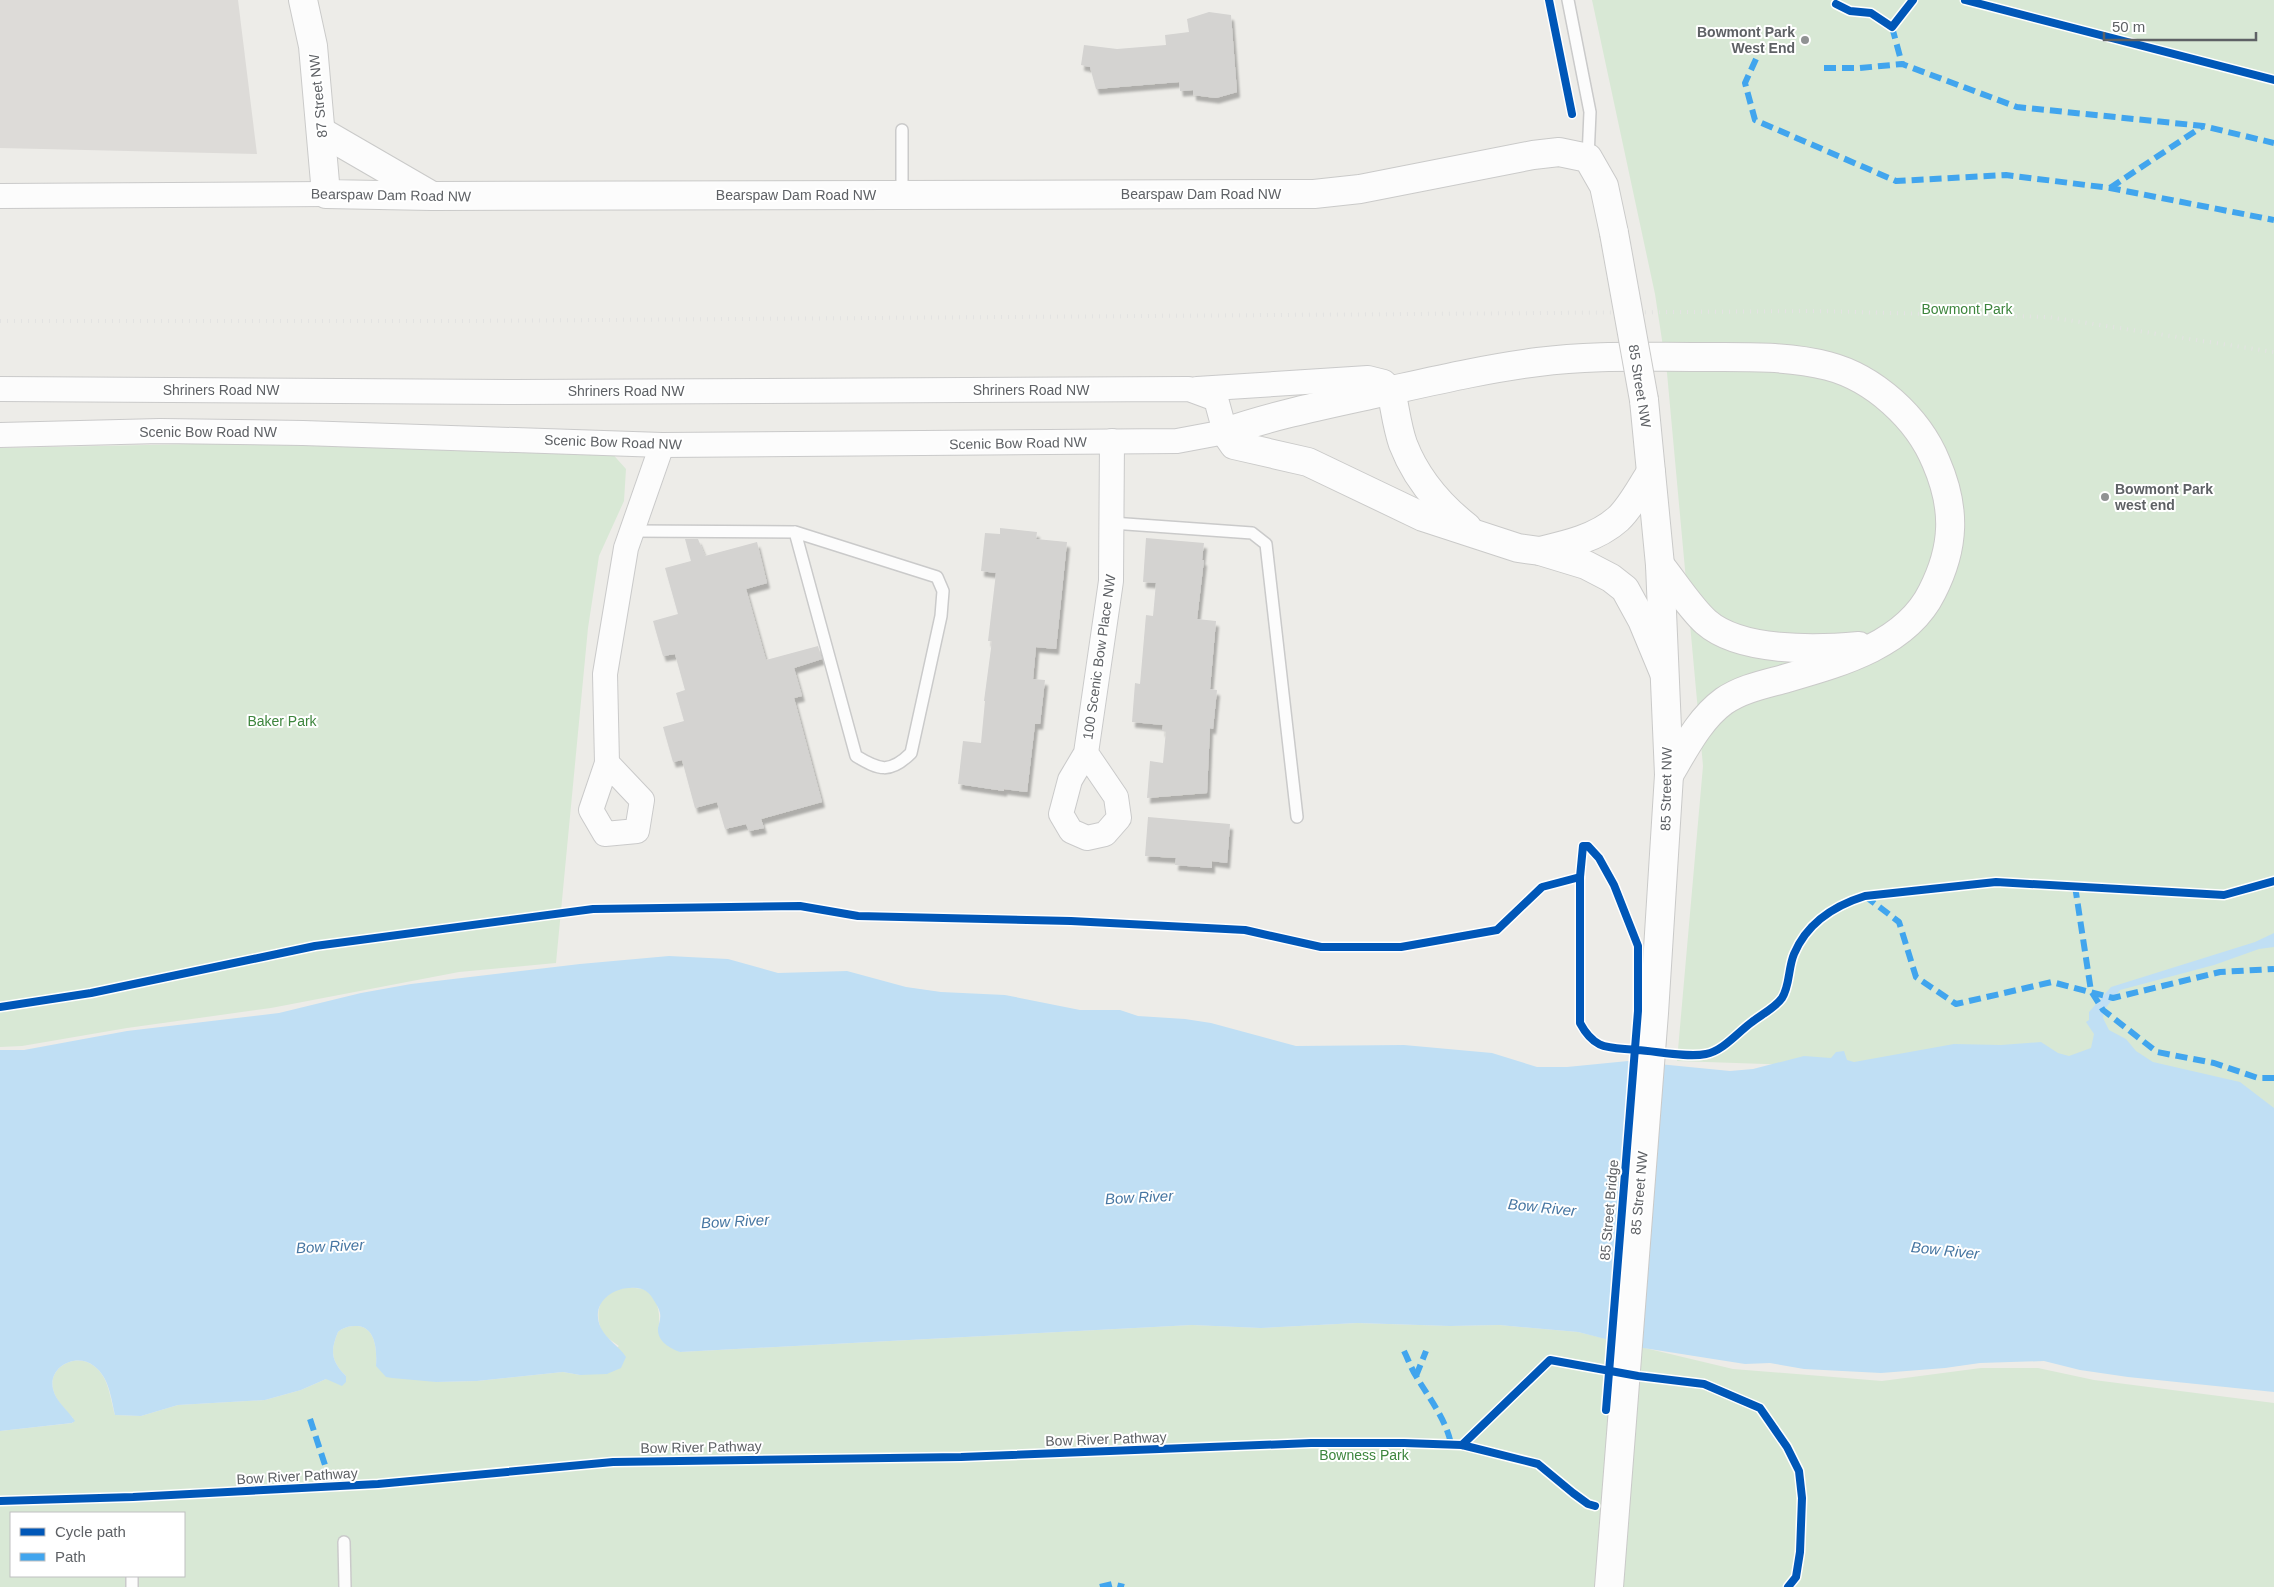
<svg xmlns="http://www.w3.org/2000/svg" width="2274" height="1587" font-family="Helvetica,sans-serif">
<defs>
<filter id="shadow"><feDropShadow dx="3" dy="5.5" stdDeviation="1" flood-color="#0004"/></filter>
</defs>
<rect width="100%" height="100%" fill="#edece8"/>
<!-- industrial -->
<polygon fill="#dddbd8" points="0,0 238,0 257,154 0,148"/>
<!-- green -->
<g fill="#d8e8d5" fill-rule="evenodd">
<polygon points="1592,0 2274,0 2274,1134 2124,1076 1677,1061 1703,766 1667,373 1655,294"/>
<polygon points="347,441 609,450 626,469 624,501 599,556 588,628 556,963 459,972 271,1008 127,1028 22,1046 0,1047 0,448"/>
<path d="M 627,1287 C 632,1288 638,1288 643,1289 C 659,1295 661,1317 658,1330 L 680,1352 L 1192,1325 L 1261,1328 L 1357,1323 L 1450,1326 L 1499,1325 L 1578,1332 L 1733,1369 L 1882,1381 L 1981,1368 L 2038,1368 L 2094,1380 L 2274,1403 L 2274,1587 L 0,1587 L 0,1431 L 73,1423 L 73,1418 C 66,1410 55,1400 53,1389 C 48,1366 77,1352 94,1366 C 109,1377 110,1398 115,1415 L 141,1416 L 178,1405 L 265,1400 L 301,1390 L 326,1379 L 346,1376 C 331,1361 330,1351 338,1332 C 344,1327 349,1326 357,1326 C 376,1327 377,1351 376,1366 L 436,1382 L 477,1381 L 563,1372 L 580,1375 L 619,1346 C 614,1342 608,1339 604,1334 C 596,1323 596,1302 608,1294 C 613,1290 621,1289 627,1287 ZM 11,1513 L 184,1513 L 184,1576 L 11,1576 Z"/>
</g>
<!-- water -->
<path fill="#c0dff4" d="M 2274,933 L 2274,947 L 2259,949 L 2214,965 L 2120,990 L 2104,1010 L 2103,1018 L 2109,1030 L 2126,1039 L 2136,1051 L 2153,1062 L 2240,1082 L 2274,1108 L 2274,1392 L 2128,1377 L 2080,1370 L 2044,1361 L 1980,1363 L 1945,1368 L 1881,1373 L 1804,1369 L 1770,1363 L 1745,1364 L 1637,1347 L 1578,1332 L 1499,1325 L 1450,1326 L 1357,1323 L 1261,1328 L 1192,1325 L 680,1352 C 669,1348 657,1341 658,1328 C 659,1323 661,1319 660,1313 C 659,1308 656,1304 653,1299 C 651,1295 647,1291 642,1289 C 618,1283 588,1301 601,1328 C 607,1340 619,1346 626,1357 L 621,1368 L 607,1374 L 580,1375 L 563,1372 L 477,1381 L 436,1382 L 392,1378 L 386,1377 L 376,1366 C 377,1351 376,1327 357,1326 C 349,1326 344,1327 338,1332 C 330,1351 331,1361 346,1376 L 346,1382 L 342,1386 L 326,1379 L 301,1390 L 265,1400 L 178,1405 L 141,1416 L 115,1415 C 111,1398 109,1377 94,1366 C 77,1352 48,1366 53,1389 C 56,1402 68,1410 75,1421 L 72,1423 L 0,1431 L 0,1050 L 24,1050 L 127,1031 L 279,1013 L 361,993 L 411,984 L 580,964 L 669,956 L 728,959 L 778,973 L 847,971 L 906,987 L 941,992 L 1005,995 L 1080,1010 L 1120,1010 L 1138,1016 L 1185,1019 L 1211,1023 L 1296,1046 L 1404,1045 L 1492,1053 L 1537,1067 L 1567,1067 L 1628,1061 L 1730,1071 L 1753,1069 L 1804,1056 L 1831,1058 L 1836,1052 L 1844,1051 L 1847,1060 L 1854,1062 L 1954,1044 L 2001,1045 L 2041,1042 L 2058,1053 L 2069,1056 L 2091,1048 L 2094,1034 L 2086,1022 L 2089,1020 L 2089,1012 L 2111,987 L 2255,942 Z"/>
<!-- pier -->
<polygon fill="#edece8" points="1630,1059 1663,1063 1637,1349 1608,1342"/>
<!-- building -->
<g fill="#d4d3d1" filter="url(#shadow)">
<polygon points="1209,12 1231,15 1237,92 1216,98 1193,95 1193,90 1180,91 1179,82 1096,89 1090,67 1081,65 1084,45 1117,49 1166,45 1165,35 1189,32 1187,19"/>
<polygon points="1000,528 1037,532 1036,539 1067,542 1056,649 1036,647 1033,679 1045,680 1040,724 1035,724 1027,792 1004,789 1004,791 958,784 963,741 981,743 985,701 984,701 992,641 988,641 996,573 981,571 985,533 1000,534"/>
<polygon points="1146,538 1204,543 1202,560 1204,560 1197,619 1216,621 1210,689 1217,690 1213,729 1210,728 1207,793 1147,798 1150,761 1163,763 1166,731 1162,731 1163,725 1132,722 1135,683 1140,684 1146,615 1153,616 1156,583 1143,582"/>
<polygon points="685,539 698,539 705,556 757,542 767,583 746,589 766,660 818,646 822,659 794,668 802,696 794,698 822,802 761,819 764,828 749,831 746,824 725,829 717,802 695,808 682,760 673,762 663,727 684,721 676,693 685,690 675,654 663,656 653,621 678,614 665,568 691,561"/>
<polygon points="1148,817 1230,824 1227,863 1212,861 1212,868 1175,865 1176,858 1145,856"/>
</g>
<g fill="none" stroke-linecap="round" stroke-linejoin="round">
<defs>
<g id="lane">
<polyline points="1568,0 1590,112 1588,158"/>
<polyline points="902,130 902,195"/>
<polyline points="1112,523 1252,533 1266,544 1297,817"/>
<path d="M 632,531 L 795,532 L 937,577 L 943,591 L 941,616 L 911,753 C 890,774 879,770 856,756 L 795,532"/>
<polyline points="344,1542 345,1587"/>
<polyline points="132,1576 132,1587"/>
</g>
<g id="street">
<polyline points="0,196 326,194"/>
<polyline points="0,389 512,392 1189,389 1216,399 1225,432 1177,441 662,445 303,433 160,431 0,435"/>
<polyline points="1197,389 1368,378 1384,382 1391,390"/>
<polyline points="1086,753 1116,797 1119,818 1105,834 1087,838 1071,831 1061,814 1070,780 1086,753 1111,581 1112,441"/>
<polyline points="607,763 642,800 637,831 605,834 591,810 607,763 605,674 626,548 662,445"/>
</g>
<g id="secondary">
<polyline points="303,0 313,46 326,194 432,196 1314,194 1360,189 1533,155 1559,152 1588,158 1604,186 1614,233"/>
<polyline points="322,132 429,194"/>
<path d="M 1391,390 C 1395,408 1397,427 1403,444 C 1416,478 1439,505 1467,527"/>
<path d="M 1540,551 C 1566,545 1597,538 1618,519 C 1631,507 1641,487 1651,472"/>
<path d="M 1660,565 C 1673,581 1691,609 1706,622 C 1740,652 1816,650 1859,646"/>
<path d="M 1664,673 L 1642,620 L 1625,589 L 1611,578 L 1586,565 L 1540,551 L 1518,548 L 1423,517 L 1308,462 L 1234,445 L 1225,432 C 1274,415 1324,405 1374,394 C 1429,382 1483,369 1538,362 C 1589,355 1641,357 1692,357 C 1736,357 1785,355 1828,366 C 1874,378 1918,418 1936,462 C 1956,508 1955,547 1932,592 C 1906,645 1839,663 1787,678 C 1766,684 1743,688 1724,701 C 1699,719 1684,750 1669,775"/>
<polyline points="1609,1587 1654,1013 1669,775 1660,565 1644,400"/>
</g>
</defs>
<!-- lane casing -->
<use href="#lane" stroke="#cacaca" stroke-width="14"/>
<!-- street casing -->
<use href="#street" stroke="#cacaca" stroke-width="26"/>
<!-- secondary casing -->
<use href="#secondary" stroke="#cacac9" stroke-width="30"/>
<!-- lane -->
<use href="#lane" stroke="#fcfcfc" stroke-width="11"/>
<!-- street -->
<use href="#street" stroke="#fcfcfc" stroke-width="24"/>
<!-- secondary -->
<use href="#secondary" stroke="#fcfcfc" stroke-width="28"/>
<!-- rail -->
<polyline stroke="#e3e3e2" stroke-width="4" stroke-dasharray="1 6" stroke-linecap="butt" points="0,321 468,321 1815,311 2048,317 2274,352"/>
<defs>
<polyline id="secondary-bridge" points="1614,233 1644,400"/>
</defs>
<!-- secondary-bridge casing -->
<use href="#secondary-bridge" stroke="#cacac9" stroke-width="30" stroke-linecap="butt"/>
<!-- secondary-bridge -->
<use href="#secondary-bridge" stroke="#fcfcfc" stroke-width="28"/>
<!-- quiet -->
<g stroke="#41a5ee" stroke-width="6" stroke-dasharray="12 6" stroke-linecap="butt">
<polyline points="1892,27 1902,64"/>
<polyline points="1756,59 1745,83 1755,120 1896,181 2006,175 2110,188 2274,220"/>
<polyline points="1824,68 1860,68 1902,64 2017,107 2203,126 2274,143"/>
<polyline points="2110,188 2203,126"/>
<polyline points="2075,886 2091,991 2103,1010 2157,1052 2214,1063 2258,1078 2274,1078"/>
<polyline points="1865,896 1899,922 1916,977 1956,1004 2052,982 2113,998 2220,972 2274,969"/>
<path d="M 1404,1351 C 1408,1359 1411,1368 1416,1376 C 1429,1398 1446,1419 1451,1444"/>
<polyline points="1416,1376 1426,1351"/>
<polyline points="310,1419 325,1465 326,1487"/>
<polyline points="1100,1587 1112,1584 1124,1587"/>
</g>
<defs>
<g id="cycleway">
<polyline points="1549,0 1572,114"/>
<polyline points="1965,0 2274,80"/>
<polyline points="1836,4 1850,11 1871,13 1892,27 1913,0"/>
<polyline points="0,1007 91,993 315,946 593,909 800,906 858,916 1071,921 1245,930 1321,947 1401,947 1497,930 1542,887 1580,877"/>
<path d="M 1606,1410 L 1638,1011 L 1638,946 L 1614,885 L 1599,858 L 1588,846 L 1583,846 L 1580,877 L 1580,1023 C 1595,1051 1609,1047 1637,1050 C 1656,1051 1687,1058 1706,1054 C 1723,1051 1738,1032 1752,1022 C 1761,1015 1776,1007 1782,998 C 1790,986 1788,968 1794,954 C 1807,923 1833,906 1865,896 L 1996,882 L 2224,895 L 2274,881"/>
<polyline points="1462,1445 1550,1360 1638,1376 1704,1384 1760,1408 1787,1447 1799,1471 1802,1498 1800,1552 1796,1577 1788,1587"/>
<polyline points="0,1501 133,1497 378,1484 613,1462 961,1457 1311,1443 1404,1443 1462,1445 1538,1464 1573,1493 1588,1504 1595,1506"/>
</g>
</defs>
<!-- cycleway casing -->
<use href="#cycleway" stroke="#fff" stroke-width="11"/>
<!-- cycleway -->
<use href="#cycleway" stroke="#0057b8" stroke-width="8"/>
</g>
<!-- markers -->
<g fill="#909293" stroke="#fff" stroke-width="2">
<circle cx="1805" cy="40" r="5"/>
<circle cx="2105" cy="497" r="5"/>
</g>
<g text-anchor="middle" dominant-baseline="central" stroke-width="4" stroke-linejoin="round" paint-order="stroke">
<!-- poi labels -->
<g font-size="14" font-weight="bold" fill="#5e6165" stroke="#fff" text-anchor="end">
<text x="1795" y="32">Bowmont Park<tspan x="1795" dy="16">West End</tspan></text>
<text x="2115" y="489" text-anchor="start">Bowmont Park<tspan x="2115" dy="16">west end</tspan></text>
</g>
<!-- street labels -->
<g font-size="14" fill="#5e6165" stroke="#fff">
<text transform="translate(318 96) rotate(-96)">87 Street NW</text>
<text x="1201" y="194">Bearspaw Dam Road NW</text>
<text transform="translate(391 195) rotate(1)">Bearspaw Dam Road NW</text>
<text x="796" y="195">Bearspaw Dam Road NW</text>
<text transform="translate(1640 386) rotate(81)">85 Street NW</text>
<text x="221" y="390">Shriners Road NW</text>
<text x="1031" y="390">Shriners Road NW</text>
<text x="626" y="391">Shriners Road NW</text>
<text x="208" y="432">Scenic Bow Road NW</text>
<text transform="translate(613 442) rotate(2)">Scenic Bow Road NW</text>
<text transform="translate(1018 443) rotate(-1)">Scenic Bow Road NW</text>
<text transform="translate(1099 657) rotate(-82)">100 Scenic Bow Place NW</text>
<text transform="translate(1666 789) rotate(-89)">85 Street NW</text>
<text transform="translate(1639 1193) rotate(-85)">85 Street NW</text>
<text transform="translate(1609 1210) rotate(-85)">85 Street Bridge</text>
<text transform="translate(1106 1439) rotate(-2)">Bow River Pathway</text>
<text transform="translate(701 1447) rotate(-1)">Bow River Pathway</text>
<text transform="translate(297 1476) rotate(-3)">Bow River Pathway</text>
</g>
<!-- park labels -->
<g font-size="14" fill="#3d853d" stroke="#fff">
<text x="1967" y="309">Bowmont Park</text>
<text x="282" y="721">Baker Park</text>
<text x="1364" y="1455">Bowness Park</text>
</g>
<!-- water labels -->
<g font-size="15" font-style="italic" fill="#4676a2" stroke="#fff">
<text transform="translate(1139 1197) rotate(-3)">Bow River</text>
<text transform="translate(1542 1207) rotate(6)">Bow River</text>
<text transform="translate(735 1221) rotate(-3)">Bow River</text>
<text transform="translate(330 1246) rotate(-3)">Bow River</text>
<text transform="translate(1945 1250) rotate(6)">Bow River</text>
</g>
</g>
<!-- legend -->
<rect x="10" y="1512" width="175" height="65" fill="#ffffff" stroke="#bfc0c1"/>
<rect x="20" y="1528" width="25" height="8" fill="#0057b8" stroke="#bfc0c1"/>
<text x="55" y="1537" font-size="15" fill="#5e6165">Cycle path</text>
<rect x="20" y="1553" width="25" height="8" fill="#41a5ee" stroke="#bfc0c1"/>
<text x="55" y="1562" font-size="15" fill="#5e6165">Path</text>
<!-- scale -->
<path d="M2104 32v8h152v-8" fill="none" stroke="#5e6165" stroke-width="2.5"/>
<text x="2112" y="32" font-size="15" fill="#5e6165" stroke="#ffffff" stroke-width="4" paint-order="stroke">50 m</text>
</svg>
